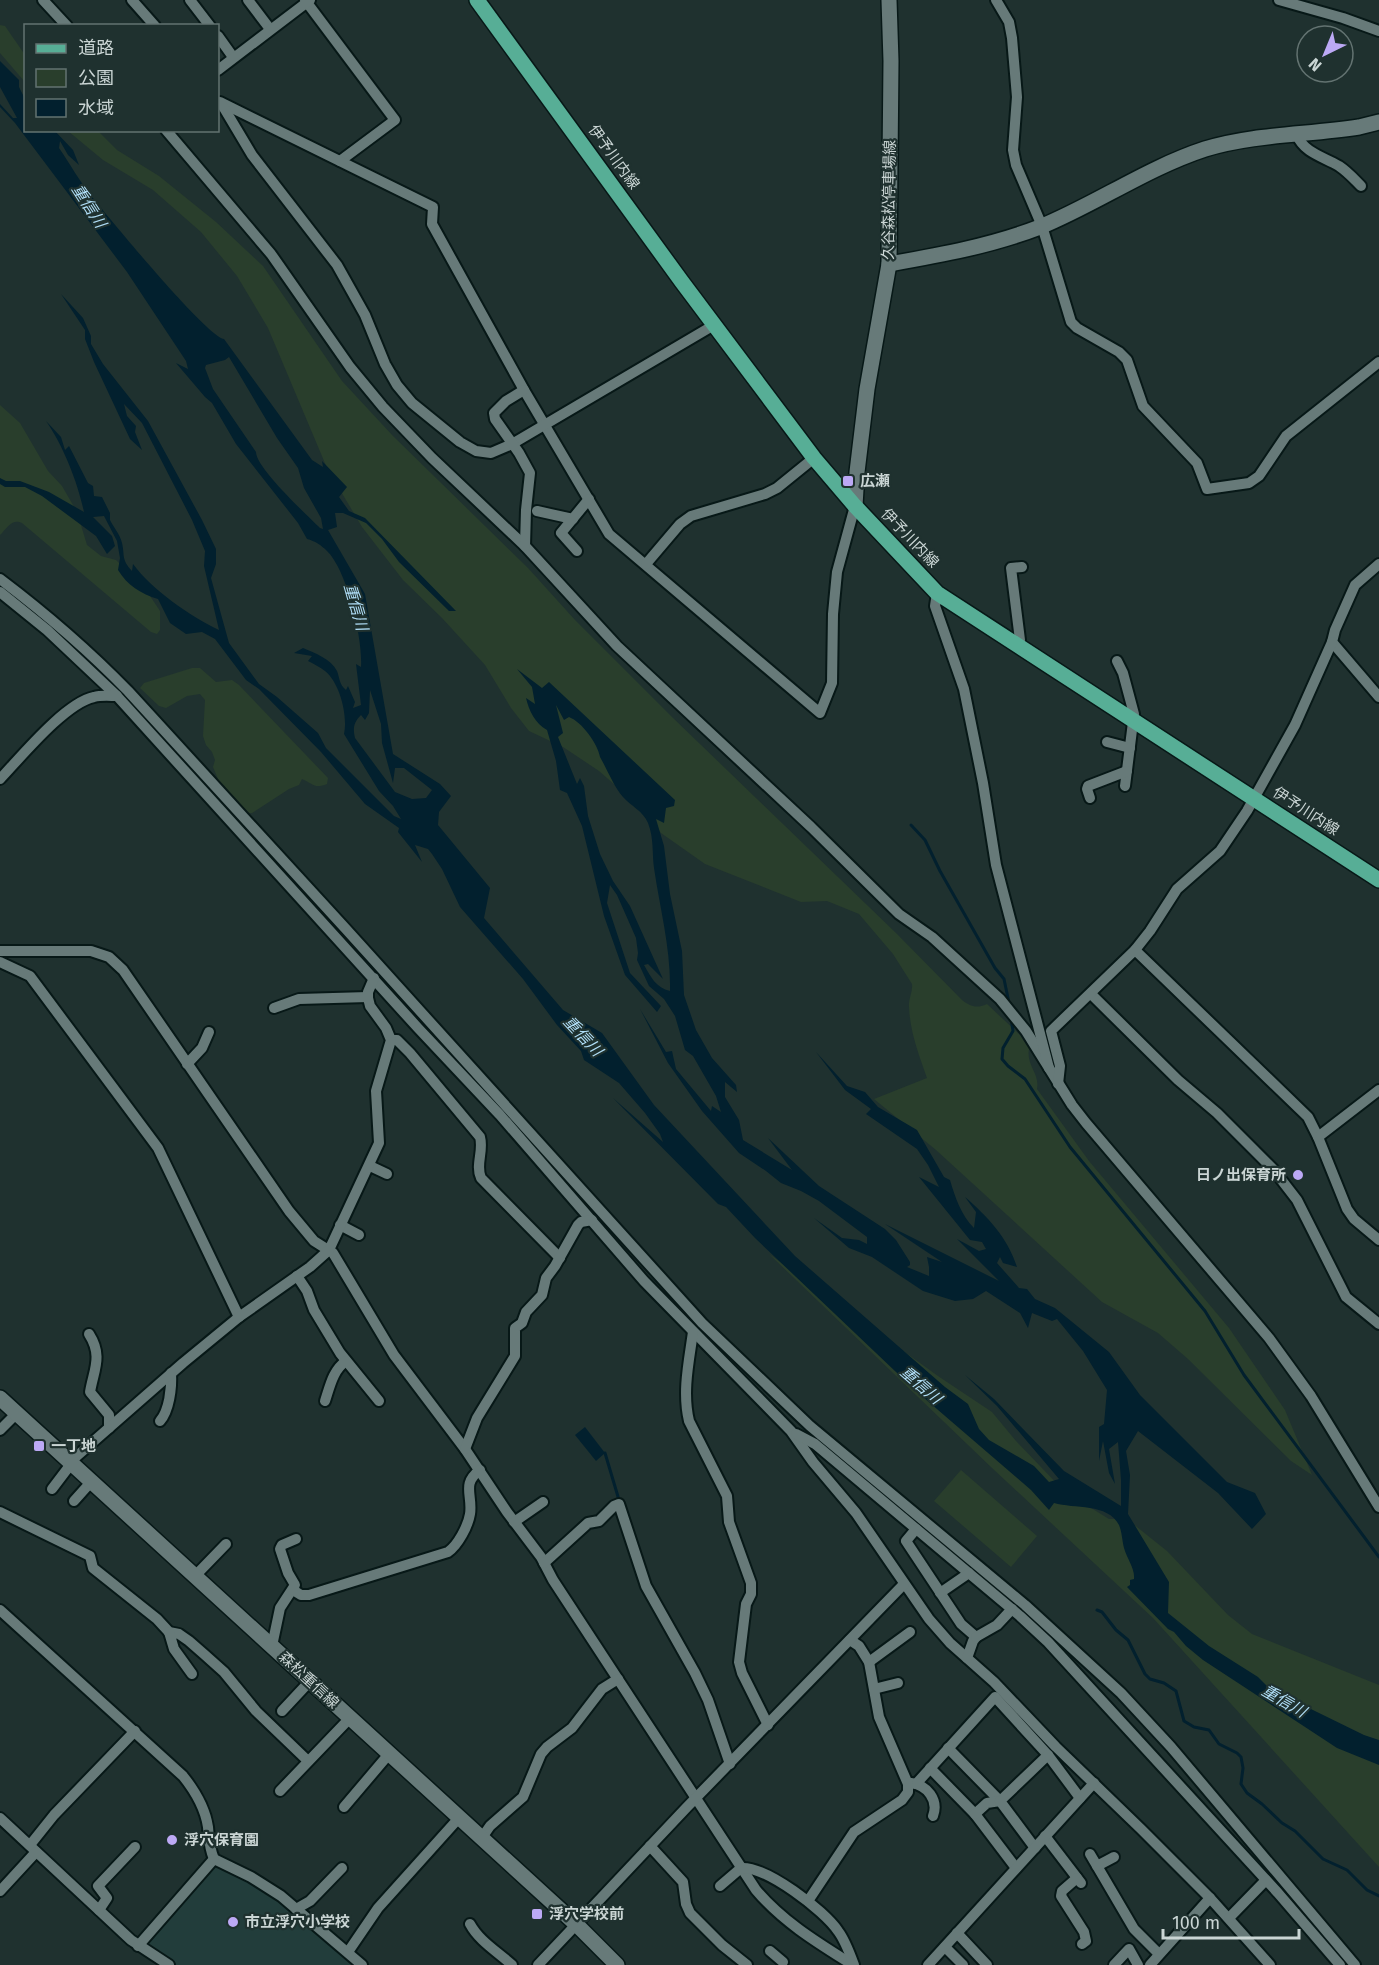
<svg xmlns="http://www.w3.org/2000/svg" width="1379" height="1965" font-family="'Fira Sans','Noto Sans JP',sans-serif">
<rect width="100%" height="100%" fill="#1f312f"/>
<!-- built -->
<polygon fill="#223d3b" points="213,1866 221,1867 271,1894 354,1965 174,1965 158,1951 148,1948 147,1940"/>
<!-- green -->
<g fill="#293e2c">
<polygon points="0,25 5,26 25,55 25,82 0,53"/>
<path d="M 68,131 L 98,131 L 117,150 L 159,176 L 216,222 L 263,266 L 342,381 L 393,436 L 528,568 L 575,620 L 672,717 L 896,933 L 962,1000 C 970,1006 976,1009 987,1004 L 1020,1035 L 1029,1049 C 1026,1066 1040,1073 1037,1089 L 1089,1161 L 1229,1328 L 1285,1410 L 1312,1475 L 1291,1461 L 1188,1359 L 1158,1333 L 1102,1302 L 936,1150 L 874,1099 L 927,1078 C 919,1055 910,1032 909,1007 C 908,999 913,992 912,984 L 893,954 L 859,914 L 827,901 L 801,902 L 705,864 L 661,833 L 639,806 L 599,771 L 563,747 L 529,731 L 511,708 L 485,665 L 442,618 L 403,580 L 362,527 L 327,468 L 268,328 L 237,276 L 201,232 L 153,190 L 103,160 Z"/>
<path d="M 0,405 L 20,423 L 48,471 L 62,486 L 77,512 L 87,545 L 101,556 L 116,560 L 146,590 L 160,611 L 160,630 L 157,634 L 151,632 L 22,523 C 12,518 7,528 0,535 Z"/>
<path d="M 192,668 L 200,668 L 216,682 L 232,680 L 239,685 L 328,778 L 327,784 C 315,789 313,784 302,779 L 299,785 L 289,789 L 252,813 L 247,813 L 218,779 L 213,767 L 215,760 L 212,752 L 206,745 L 203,736 L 205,700 L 200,694 L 187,696 L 166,708 L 159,706 L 140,688 L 144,683 Z"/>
<polygon points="769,1254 938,1376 992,1412 1016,1441 1065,1492 1109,1519 1127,1519 1167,1551 1228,1615 1252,1634 1379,1685 1379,1867 1153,1618 992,1468"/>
<polygon points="961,1470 1037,1536 1011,1567 934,1501"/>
</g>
<!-- water -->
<g fill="#02202e" fill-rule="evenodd">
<path d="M 0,61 L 19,80 L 19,87 L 25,99 L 26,130 L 55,131 L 73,150 L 79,165 L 68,155 L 60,141 L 59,148 C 70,164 80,182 92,197 C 110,219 206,336 224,339 L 312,460 L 323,467 L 322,461 L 347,487 L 339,497 L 349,511 L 365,518 L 456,611 L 449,611 L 399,562 L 382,539 L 366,523 L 343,513 L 335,513 L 337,527 L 328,530 L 365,594 L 393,754 L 440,784 L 451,796 L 439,812 L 438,825 L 490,888 L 484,918 L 563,1010 L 602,1033 L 654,1105 L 795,1256 L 945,1387 L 968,1404 L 979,1429 L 989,1440 L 1034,1466 L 1049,1482 L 1059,1479 L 997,1406 L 965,1375 L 994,1399 L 1064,1471 L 1121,1506 L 1121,1480 L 1118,1442 L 1109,1449 L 1115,1484 L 1109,1473 L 1103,1441 L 1099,1461 L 1099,1427 L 1104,1424 L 1107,1390 L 1083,1351 L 1057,1319 L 1052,1321 L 1032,1313 L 1028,1328 L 1020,1313 L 986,1291 L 973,1299 L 955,1301 L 923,1291 L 872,1257 L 849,1248 L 814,1218 L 842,1238 L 859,1240 L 867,1244 L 867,1237 L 819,1201 L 801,1191 L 781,1183 L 766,1171 L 739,1153 L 702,1111 L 668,1063 L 640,1009 L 666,1052 L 672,1051 L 676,1069 L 711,1111 L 712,1106 L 721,1112 L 716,1096 L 693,1056 L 685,1050 L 675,1016 L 664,999 L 649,986 L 637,960 L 638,953 L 636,938 L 617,895 L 610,885 L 607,903 L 630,973 L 661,1006 L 657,1012 L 625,975 L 604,916 L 582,826 L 567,793 L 560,790 L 556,761 L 547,730 C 535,723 529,711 526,698 L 535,704 L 532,687 L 517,669 L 542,688 L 549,682 L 675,800 L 674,806 L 666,808 L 664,823 L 656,819 L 664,846 L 670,894 L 682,951 L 684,995 L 696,1030 L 712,1058 L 736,1085 L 737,1092 L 725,1082 L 725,1097 L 739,1120 L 743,1140 L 792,1170 L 768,1138 L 819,1186 L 885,1229 L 896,1240 L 910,1262 L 910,1265 L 907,1267 L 929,1276 L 929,1267 L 927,1257 L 942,1262 L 885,1224 L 999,1281 L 957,1239 L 979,1251 L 986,1249 L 982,1242 L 970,1240 L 919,1177 L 939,1187 L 928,1165 L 917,1149 L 866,1114 L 871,1109 L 845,1090 L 816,1052 L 847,1086 L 865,1092 L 878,1107 L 917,1130 L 944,1177 L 950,1180 C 955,1197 961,1215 974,1228 L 976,1212 L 965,1197 C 987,1216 1008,1238 1017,1267 L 1003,1263 L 1000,1257 L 997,1263 L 1019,1288 L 1027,1289 L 1035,1299 L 1055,1308 L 1109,1352 L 1140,1395 L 1227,1482 L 1255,1493 L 1266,1514 L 1252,1529 L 1218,1493 L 1138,1431 L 1126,1451 L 1130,1475 L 1128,1514 L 1169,1582 L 1168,1613 L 1209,1646 L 1258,1677 L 1270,1689 L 1364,1735 L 1379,1740 L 1379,1765 L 1337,1748 L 1203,1660 L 1186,1646 L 1174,1632 L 1168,1629 L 1127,1587 L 1130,1585 L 1130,1580 L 1134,1579 C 1135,1568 1127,1559 1124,1548 C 1122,1540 1122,1532 1119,1525 C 1108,1503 1074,1509 1054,1503 L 1049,1510 L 1031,1490 L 916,1391 L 755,1238 L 726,1207 L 718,1204 L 613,1098 L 663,1142 L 660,1134 L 645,1113 L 619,1083 L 584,1060 L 581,1051 L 557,1025 L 523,979 L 460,907 L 442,869 L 432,854 L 428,849 L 415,845 L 422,862 L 398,832 L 399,828 L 365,804 L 321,752 L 259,689 L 246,680 L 215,639 L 202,632 L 186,634 L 170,623 L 158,599 C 141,594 127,585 118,570 L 120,558 L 117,541 L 104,516 L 93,517 L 112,536 L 115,546 L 107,554 L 96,536 L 42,496 L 25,487 L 5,487 L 0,484 L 0,478 L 6,481 L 20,481 L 49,492 L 84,512 C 78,483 63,445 46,421 L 61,437 L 65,450 L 69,446 L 88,483 L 93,486 L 94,496 L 102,497 L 110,513 L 110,520 C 114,528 120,534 122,543 C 125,556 121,559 132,571 L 133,564 C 152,590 190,616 219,630 L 204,566 L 205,551 L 192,520 L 142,423 L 124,404 L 127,416 L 136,426 L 135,432 L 142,450 L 130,439 L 94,362 L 85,339 L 85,330 L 61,294 L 83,318 L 91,336 L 91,344 L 103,364 L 148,421 L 202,520 L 216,549 L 216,564 L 211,578 L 229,643 L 259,684 L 277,697 L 318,733 L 326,748 L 394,816 L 401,819 L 393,806 L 379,791 L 344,734 C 348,716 340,683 325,671 C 320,667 314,664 308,661 L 312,656 L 294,653 L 303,648 C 315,653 331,659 337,671 C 340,679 339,684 346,690 L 348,686 L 355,702 L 353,708 L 361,705 L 356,664 L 361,667 C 363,639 347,570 327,551 C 321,545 315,541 307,539 L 298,523 L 236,444 L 212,403 L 205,397 L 176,363 L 188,369 L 186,361 L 127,272 L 15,123 L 0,107 L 0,104 L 13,118 L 17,118 L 0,87 ZM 229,357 L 277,438 L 298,468 L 304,488 L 321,518 L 323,529 L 320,528 C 307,515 256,468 256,452 L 213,389 L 205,368 L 206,365 L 225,360 ZM 370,690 L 381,724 L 382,743 L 393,783 L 395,768 L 404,768 L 432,790 L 426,798 L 412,799 L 395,792 L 355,738 C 353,729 353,723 361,715 L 365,720 L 369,713 ZM 556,705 L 564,720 L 569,717 C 582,722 598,744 600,757 C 607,769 614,787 623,797 C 631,806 643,811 648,823 C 654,838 652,853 654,868 C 660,909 671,949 670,991 C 656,988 651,977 644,965 L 648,964 L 663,979 L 630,906 L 613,881 L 600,854 L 588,816 L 584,786 L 580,778 L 577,784 L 558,737 L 563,733 Z"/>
<polygon points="585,1427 605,1453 596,1461 575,1435"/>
</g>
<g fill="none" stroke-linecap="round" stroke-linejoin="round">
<!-- stream -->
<g stroke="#02202e" stroke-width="3">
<polyline points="911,825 925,840 940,871 995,968 1004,979 1009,1003"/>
<polyline points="1011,1018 1013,1031 1003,1048 1002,1059 1008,1066 1025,1079 1070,1147 1205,1311 1244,1375 1379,1557"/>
<polyline points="605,1453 619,1500"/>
<polyline points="1097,1610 1102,1612 1116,1630 1128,1640 1145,1674 1150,1679 1164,1683 1176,1691 1184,1721 1194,1727 1209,1730 1219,1744 1237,1753 1241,1757 1243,1768 1241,1784 1247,1793 1262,1804 1282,1823 1295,1831 1323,1859 1347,1870 1367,1890 1379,1896"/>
</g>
<defs>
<g id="street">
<polyline points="43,0 67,26"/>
<polyline points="132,0 155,26"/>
<polyline points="190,0 210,26"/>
<polyline points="248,0 270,29"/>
<polyline points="305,0 395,120 340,161"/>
<polyline points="996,0 1009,22 1012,38 1017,97 1013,150 1016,165 1042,226 1071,322 1077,328 1119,352 1127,360 1143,406 1197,463 1207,489 1249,483 1259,476 1286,436 1379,362"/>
<polyline points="1279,0 1343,18 1379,31"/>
<polyline points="218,36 233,57"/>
<polyline points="218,70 310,0"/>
<polyline points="220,102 433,207 432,224 524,390 609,534 820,713 832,683 833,614 837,572 855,506"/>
<polyline points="221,103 252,155 337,265 365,315 385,364 397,385 412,403 460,442 476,451 491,453 512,444 714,325"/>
<polyline points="166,130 271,254 350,367 383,407 432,458 525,546 617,646 811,827 899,914 932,937 1000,999 1026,1031 1049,1068"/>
<path d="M 1297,135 C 1304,153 1324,157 1339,166 C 1348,172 1354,179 1361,186"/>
<polyline points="524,390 506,401 494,413 495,419 519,453 530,473 526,510 525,546"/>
<polyline points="537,511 573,519"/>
<polyline points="577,551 561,533 589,499"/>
<polyline points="646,564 680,524 691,516 765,494 777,488 814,458"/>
<polyline points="1379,564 1355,585 1335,630 1332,642 1379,697"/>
<path d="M 0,579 C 45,613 88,650 128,691 L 345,928 L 702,1323 L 810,1426 L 1025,1605 L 1121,1693 L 1171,1747 L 1355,1965"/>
<polyline points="0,592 47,630 117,696 418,1028 500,1115 644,1281 791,1431 813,1462 856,1513 929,1619 950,1643 994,1682 1056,1747 1141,1829 1210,1898 1270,1965"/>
<polyline points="937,593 935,606 964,689 983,783 996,865 1049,1068 1072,1105 1086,1123 1269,1338 1311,1396 1379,1507"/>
<polyline points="1017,645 1020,640 1011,568 1022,567"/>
<polyline points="1117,661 1123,673 1134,714 1125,786"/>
<polyline points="1107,742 1130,748"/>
<path d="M 0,779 C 21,757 65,703 94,697 C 101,695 110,696 117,696"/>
<polyline points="1090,798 1087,789 1088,786 1127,771"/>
<polyline points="1135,950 1150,931 1177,889 1220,851 1247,811 1295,725 1332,642"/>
<path d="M 0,951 L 91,951 L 109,957 L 123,970 L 289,1211 L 314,1241 L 333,1253 L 394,1355 L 465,1449 L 507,1512 L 541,1557 L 553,1580 L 756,1890 C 783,1922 818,1943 853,1965"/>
<polyline points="0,962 30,976 158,1148 239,1317"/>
<polyline points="1091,994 1178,1080 1217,1113 1273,1169 1297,1200 1346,1297 1379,1324"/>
<polyline points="274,1008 299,999 368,997"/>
<path d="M 391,1040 L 397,1040 L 410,1053 L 480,1137 C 484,1151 475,1165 481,1178 L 560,1258"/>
<polyline points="187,1064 202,1048 209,1032"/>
<polyline points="1058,1084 1060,1066 1051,1031 1135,950 1308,1117 1318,1137 1347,1209 1354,1219 1379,1240"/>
<polyline points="1318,1137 1379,1090"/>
<polyline points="370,1166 387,1174"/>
<polyline points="340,1225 359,1235"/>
<polyline points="297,1276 307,1291 314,1310 340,1353 379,1401"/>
<path d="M 693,1332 C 689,1361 682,1392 689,1421 L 727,1496 L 729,1522 L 751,1583 L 751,1594 L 746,1604 L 739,1662 L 742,1673 L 768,1725"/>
<path d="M 89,1334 C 103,1356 94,1369 90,1392 L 109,1415 L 109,1428"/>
<path d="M 325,1401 C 330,1386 333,1370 346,1361"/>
<path d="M 160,1421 C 169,1411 172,1388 171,1373"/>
<polyline points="0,1430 17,1413"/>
<polyline points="796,1434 815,1444 1020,1616 1048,1642 1278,1893 1340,1965"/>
<polyline points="465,1449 477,1418 515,1356 515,1328 522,1323 526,1312 542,1295 546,1278 555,1266 578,1225 581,1222 592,1220"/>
<polyline points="70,1462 183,1363 239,1317 310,1267 329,1250 379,1143 376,1091 391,1040 386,1028 370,1006 368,998 368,992 374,978"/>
<polyline points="52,1489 71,1464"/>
<polyline points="74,1501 91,1482"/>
<polyline points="0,1512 90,1556 93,1568 157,1619 169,1632 179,1634 189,1641 205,1655 224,1672 256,1711 308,1761"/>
<polyline points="514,1522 543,1502"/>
<polyline points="916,1529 906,1541 961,1624 976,1637 973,1641 967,1658"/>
<polyline points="544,1563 588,1523 599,1521 614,1506 619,1504 646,1586 695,1673 708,1700 730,1764"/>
<polyline points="195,1576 226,1544"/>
<path d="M 293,1590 L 301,1595 L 309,1595 L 448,1552 C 458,1545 468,1526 470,1514 C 473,1495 461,1484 480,1470"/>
<polyline points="940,1593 969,1573"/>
<path d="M 0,1610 L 183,1776 C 195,1791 205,1807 208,1827 C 209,1838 209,1848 214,1859 L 251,1877 L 281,1896 L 362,1965"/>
<polyline points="169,1632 174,1649 192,1674"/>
<polyline points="976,1637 997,1625 1012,1609"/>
<polyline points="272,1646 280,1608 295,1585 288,1573 280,1549 282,1545 296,1539"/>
<polyline points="869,1662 910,1632"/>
<polyline points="874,1689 898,1683"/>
<polyline points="282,1711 310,1681"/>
<polyline points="948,1748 1000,1801"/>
<polyline points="930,1768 975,1814 1016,1868"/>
<path d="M 911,1783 C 927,1785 939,1800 933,1816"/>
<polyline points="916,1784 995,1697 1048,1755 1080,1798"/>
<polyline points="280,1791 350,1718"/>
<polyline points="344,1807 389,1754"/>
<polyline points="975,1814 987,1803 1000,1801"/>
<polyline points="0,1818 131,1940 169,1965"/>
<polyline points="1045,1836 1081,1883"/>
<polyline points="481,1839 490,1826 523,1797 541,1754 547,1747 572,1728 602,1689 618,1679"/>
<polyline points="30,1845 54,1815 135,1731"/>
<polyline points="650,1846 683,1882 686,1904 690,1913 722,1945 747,1965"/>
<polyline points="1035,1848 1000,1801 1048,1755"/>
<polyline points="1090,1854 1134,1929 1159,1954"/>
<polyline points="1097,1866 1114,1857"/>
<polyline points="1077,1878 1062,1891 1061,1896 1084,1932 1086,1941 1082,1944"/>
<path d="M 720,1886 L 741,1868 C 766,1866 824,1910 838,1931 C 845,1940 850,1954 854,1965"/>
<polyline points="0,1891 36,1852"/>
<polyline points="808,1901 854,1832 902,1800 908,1792 908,1784 879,1717 869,1662 859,1646 850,1640"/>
<polyline points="296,1909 310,1901 342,1868"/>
<polyline points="99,1910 107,1898 98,1886 135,1847"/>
<polyline points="1229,1918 1266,1880"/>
<path d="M 470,1924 C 479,1941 498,1952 512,1965"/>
<polyline points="957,1933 987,1965"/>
<polyline points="138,1946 214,1859"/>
<polyline points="945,1947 963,1965"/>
<polyline points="770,1951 783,1962"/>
<polyline points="348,1952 378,1908 458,1819"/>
<polyline points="538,1965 687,1807 904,1584"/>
<polyline points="928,1965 1094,1783"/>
<polyline points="1114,1965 1129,1949 1138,1965"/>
<polyline points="1150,1965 1210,1898"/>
</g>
<g id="secondary">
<path d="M 889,264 C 940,255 991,246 1040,227 C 1096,204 1147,168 1205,149 C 1254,134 1308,135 1359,127 L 1379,122"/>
<polyline points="855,506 857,472 867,389 889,264 891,61 889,0"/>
<polyline points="0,1398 577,1925 617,1965"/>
</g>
<polyline id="primary" points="477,0 682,282 814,458 855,506 937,593 1379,880"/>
</defs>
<!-- street casing -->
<use href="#street" stroke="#071817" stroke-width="14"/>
<!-- secondary casing -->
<use href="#secondary" stroke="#071817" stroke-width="18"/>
<!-- primary casing -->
<use href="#primary" stroke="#071817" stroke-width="18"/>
<!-- street -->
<use href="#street" stroke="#677a79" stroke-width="10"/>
<!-- secondary -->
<use href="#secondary" stroke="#677a79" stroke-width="15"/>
<!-- primary -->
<use href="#primary" stroke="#57ae96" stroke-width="15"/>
</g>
<!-- markers -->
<g fill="#bca9f5" stroke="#1f312f" stroke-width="2">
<rect x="842" y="475" width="12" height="12" rx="3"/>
<circle cx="1298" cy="1175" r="6"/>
<rect x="33" y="1440" width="12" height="12" rx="3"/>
<circle cx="172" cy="1840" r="6"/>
<rect x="531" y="1908" width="12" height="12" rx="3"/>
<circle cx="233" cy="1922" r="6"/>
</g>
<g text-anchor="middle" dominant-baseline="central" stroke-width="4.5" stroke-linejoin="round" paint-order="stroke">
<!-- street labels -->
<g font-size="15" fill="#cad5d4" stroke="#1f312f">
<text transform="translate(614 157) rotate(54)">伊予川内線</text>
<text transform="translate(889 200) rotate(-89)">久谷森松停車場線</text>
<text transform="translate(910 538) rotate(46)">伊予川内線</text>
<text transform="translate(1306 811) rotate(33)">伊予川内線</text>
<text transform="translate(309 1680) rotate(43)">森松重信線</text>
</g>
<!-- poi labels -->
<g font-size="15" font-weight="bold" fill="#cad5d4" stroke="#1f312f" text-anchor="start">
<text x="860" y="481">広瀬</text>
<text x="1286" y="1175" text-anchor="end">日ノ出保育所</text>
<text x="51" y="1446">一丁地</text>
<text x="184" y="1840">浮穴保育園</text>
<text x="549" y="1914">浮穴学校前</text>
<text x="245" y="1922">市立浮穴小学校</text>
</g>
<!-- water labels -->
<g font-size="16" font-style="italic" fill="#b0def7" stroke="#1f312f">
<text transform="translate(89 206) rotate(57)">重信川</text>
<text transform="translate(356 607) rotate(74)">重信川</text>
<text transform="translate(583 1036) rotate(47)">重信川</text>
<text transform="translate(921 1385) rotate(41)">重信川</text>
<text transform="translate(1284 1701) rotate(30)">重信川</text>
</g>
</g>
<!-- legend -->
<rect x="24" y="24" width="195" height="108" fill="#1f312f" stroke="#637371" stroke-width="1.5"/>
<rect x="36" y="44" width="30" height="9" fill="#57ae96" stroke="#637371" stroke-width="1.5"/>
<text x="78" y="54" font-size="18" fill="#cad5d4">道路</text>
<rect x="36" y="69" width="30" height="18" fill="#293e2c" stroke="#637371" stroke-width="1.5"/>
<text x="78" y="84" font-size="18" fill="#cad5d4">公園</text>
<rect x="36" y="99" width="30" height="18" fill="#02202e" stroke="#637371" stroke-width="1.5"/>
<text x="78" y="114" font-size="18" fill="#cad5d4">水域</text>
<!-- north arrow -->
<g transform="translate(1325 54) rotate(223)"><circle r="28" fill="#1f312f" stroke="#637371" stroke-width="1.5"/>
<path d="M0-4.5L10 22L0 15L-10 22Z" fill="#bca9f5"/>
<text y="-9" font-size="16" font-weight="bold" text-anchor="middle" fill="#cad5d4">N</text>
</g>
<!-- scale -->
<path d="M1163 1929v9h136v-9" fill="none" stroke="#cad5d4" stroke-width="3"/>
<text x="1172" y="1929" font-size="18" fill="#cad5d4" stroke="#1f312f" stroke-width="4.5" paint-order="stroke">100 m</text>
</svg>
